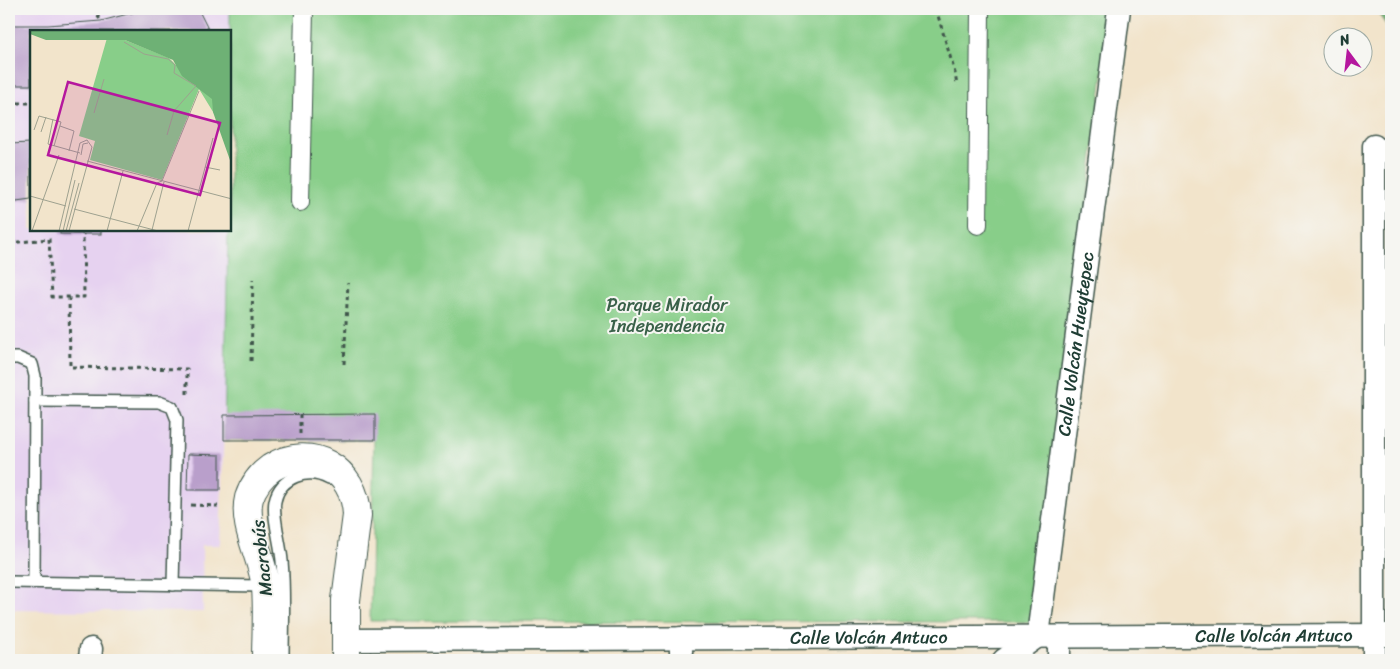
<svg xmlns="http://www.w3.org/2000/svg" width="1400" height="669" font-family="Sriracha,sans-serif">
<rect width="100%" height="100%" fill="#f6f6f2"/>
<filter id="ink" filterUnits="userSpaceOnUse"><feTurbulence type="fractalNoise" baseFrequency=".02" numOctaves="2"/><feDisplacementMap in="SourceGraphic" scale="10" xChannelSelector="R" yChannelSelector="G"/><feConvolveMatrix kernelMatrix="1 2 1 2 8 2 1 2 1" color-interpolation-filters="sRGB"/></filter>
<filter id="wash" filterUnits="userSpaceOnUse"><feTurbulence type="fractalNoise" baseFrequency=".0096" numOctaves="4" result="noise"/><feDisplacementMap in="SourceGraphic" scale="20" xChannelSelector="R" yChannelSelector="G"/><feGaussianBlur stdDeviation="1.12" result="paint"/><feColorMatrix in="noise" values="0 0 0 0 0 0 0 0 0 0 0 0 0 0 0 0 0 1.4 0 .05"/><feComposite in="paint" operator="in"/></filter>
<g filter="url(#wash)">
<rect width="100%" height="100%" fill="#f2e4cb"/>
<!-- built -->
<polygon fill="#e6d2f0" points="9,9 230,9 230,31 31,31 31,230 228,230 226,361 220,545 202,545 203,612 9,610"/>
<!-- green -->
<polygon fill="#88ce89" stroke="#54865e" points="230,9 1111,9 1035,622 370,621 374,440 224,440 228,230 230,230"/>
<!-- forest -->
<polygon fill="#6eb175" stroke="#467754" points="1375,9 1391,9 1391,32"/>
<g id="blocks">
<!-- building -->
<g fill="#b99fcb">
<polygon points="147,9 198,9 209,31 31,31 31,85 9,85 9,25 48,25 101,21"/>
<polygon points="31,143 31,199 9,202 9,144"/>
<rect x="60" y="230" width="41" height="4"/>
<polygon points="375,414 375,440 224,440 224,415"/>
<polygon points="188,454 220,455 220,490 187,490"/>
</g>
</g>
</g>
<g filter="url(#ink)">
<use href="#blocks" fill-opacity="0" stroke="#3f564b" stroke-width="1"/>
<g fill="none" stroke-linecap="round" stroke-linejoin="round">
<defs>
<g id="service">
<polyline points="9,358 18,358 32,364 35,376 34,582"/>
<polyline points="35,401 159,402 172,407 177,420 173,585"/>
<polyline points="9,582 266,586"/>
<path d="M 283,660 C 283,627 285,594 282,561 C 281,545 272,515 275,501 C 280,477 308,467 329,479"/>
</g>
<g id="pedestrian">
<polyline points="300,202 304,9"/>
<polyline points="978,225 980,9"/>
</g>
<g id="minor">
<polyline points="1374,146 1374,660"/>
<polyline points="1059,637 1059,660"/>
<path id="s1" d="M 345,640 L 1391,635"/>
<polyline points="90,660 91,649"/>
<polyline points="681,660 681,638"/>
<path id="s2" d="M 1004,660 L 1038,636 L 1119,9"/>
</g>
<path id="tertiary" d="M 266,660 C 266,636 268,612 266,588 C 264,560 242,526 249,498 C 253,486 261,475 271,468 C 311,443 355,469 357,515 L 346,600 L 346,660"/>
</defs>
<!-- service casing -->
<use href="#service" stroke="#3f564b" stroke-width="14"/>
<!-- pedestrian casing -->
<use href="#pedestrian" stroke="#3f564b" stroke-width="20"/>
<!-- minor casing -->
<use href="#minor" stroke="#3f564b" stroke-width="25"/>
<!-- tertiary casing -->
<use href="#tertiary" stroke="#3f564b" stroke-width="30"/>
<!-- path -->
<g stroke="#3f564b" stroke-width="3" stroke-dasharray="4 4" stroke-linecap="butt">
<polyline points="93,9 101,21"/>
<polyline points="936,9 955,73 957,86"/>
<polyline points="9,103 31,103"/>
<polyline points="9,243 49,239 52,297 84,297 83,234"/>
<polyline points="69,297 70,367 187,369 187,396"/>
<polyline points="251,361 253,280"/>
<polyline points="344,364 348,283"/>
<polyline points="300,434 300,415"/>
<polyline points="191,505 218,506"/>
</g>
<!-- service -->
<use href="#service" stroke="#fff" stroke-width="11"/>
<!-- pedestrian -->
<use href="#pedestrian" stroke="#fff" stroke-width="18"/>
<!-- minor -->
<use href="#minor" stroke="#fff" stroke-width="22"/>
<!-- tertiary -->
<use href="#tertiary" stroke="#fff" stroke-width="28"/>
</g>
</g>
<g text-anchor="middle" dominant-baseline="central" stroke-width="4" stroke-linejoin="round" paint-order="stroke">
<!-- park labels -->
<g font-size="18" fill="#396149" stroke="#f6f6f2">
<text x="667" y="305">Parque Mirador<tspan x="667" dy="21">Independencia</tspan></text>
</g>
<!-- street labels -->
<g font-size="18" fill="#1f3d34" stroke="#f6f6f2">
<text stroke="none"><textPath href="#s2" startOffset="336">Calle Volcán Hueytepec</textPath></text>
<text transform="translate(262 558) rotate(-96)">Macrobús</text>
<text stroke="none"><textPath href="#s1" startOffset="929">Calle Volcán Antuco</textPath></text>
<text stroke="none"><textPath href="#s1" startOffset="524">Calle Volcán Antuco</textPath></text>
</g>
</g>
<!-- overview -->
<g transform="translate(30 30)">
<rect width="201" height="201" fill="#f2e4cb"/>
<path d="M 201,1 L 188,90 L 169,59 L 132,150 L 60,130 L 65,111 L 49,106 L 77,8 L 95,10 L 139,28 L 146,35 Z" fill="#88ce89"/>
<path d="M 0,1 L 201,1 L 201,133 L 183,82 L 182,69 L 152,46 L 143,30 L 95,10 L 16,10 L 0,4 Z" fill="#6eb175"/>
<path fill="none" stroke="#9ea18f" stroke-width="1" d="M 94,12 L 114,24 L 138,29 L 145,35 L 144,43 L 166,56 L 144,81 L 137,105M 64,83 L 74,49M 23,89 L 18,114 L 50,123M 30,96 L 44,101 L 39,121M 4,100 L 9,86 L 31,92 L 24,116M 11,102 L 16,87M 51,125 L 53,114 L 58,113M 57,131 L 202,169M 175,137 L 190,140M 0,166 L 36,176M 44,179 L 128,201M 122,200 L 134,152M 2,201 L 29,125M 29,201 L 50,113 L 57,110 L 62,117 L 39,201M 33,201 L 45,150M 36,201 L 49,153M 77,201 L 93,141M 107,201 L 127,153 L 132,151 L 169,61M 158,201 L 183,108"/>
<path fill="#b5179e" fill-opacity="0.15" stroke="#b5179e" stroke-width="2.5" d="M 38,52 L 190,93 L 170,165 L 18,125 Z"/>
<rect width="201" height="201" fill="none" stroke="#1f3d34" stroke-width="2.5"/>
</g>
<!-- margin -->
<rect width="1400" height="669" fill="none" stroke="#f6f6f2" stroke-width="30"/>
<!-- north arrow -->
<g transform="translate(1348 52) rotate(345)"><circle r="24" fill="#f6f6f2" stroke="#a0aca6"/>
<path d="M0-4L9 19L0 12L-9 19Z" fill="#b5179e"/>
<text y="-8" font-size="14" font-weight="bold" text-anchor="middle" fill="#1f3d34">N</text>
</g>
</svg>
